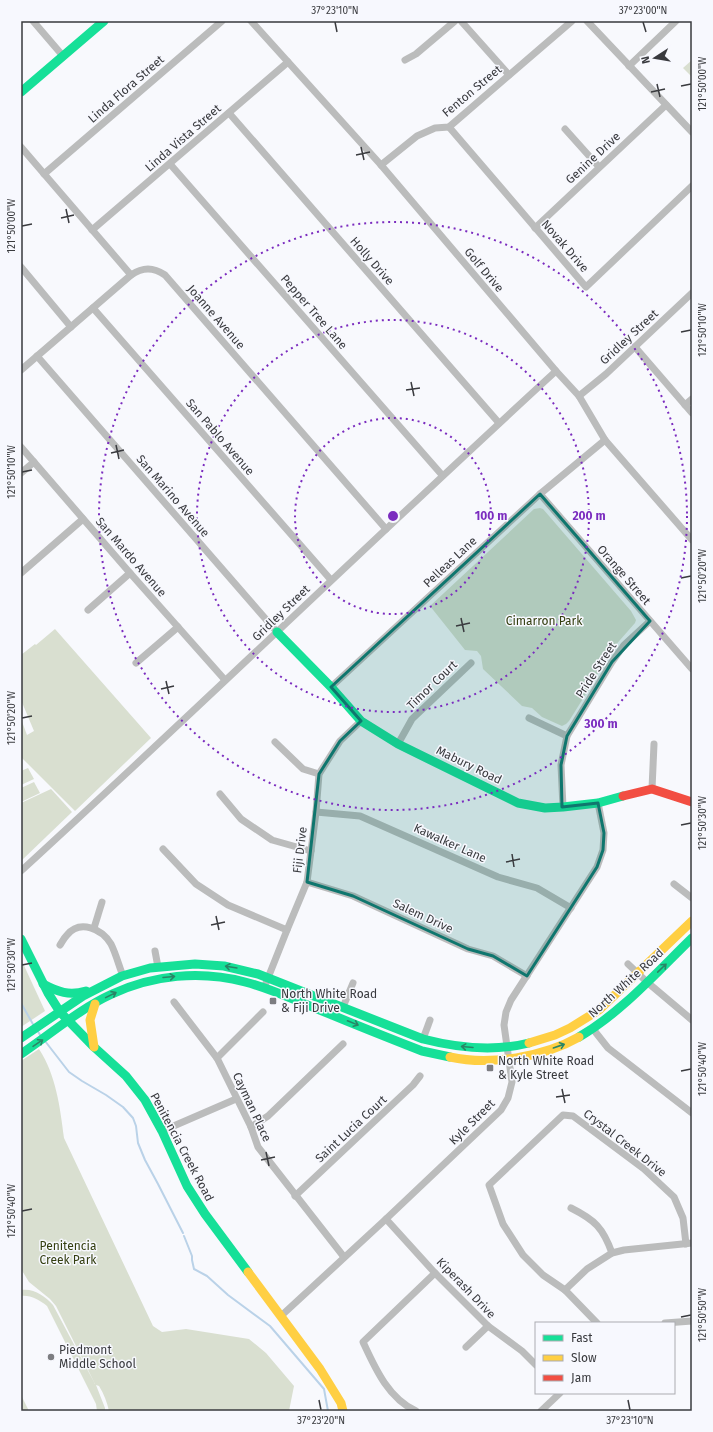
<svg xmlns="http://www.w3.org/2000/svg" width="713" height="1432" font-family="'Fira Sans',sans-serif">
<rect width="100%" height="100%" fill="#f8f9fd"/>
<!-- green -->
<g fill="#d9dfd0">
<polygon points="692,60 692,77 683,68"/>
<polygon points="540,508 543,509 631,611 636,620 635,623 613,648 584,697 569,721 566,724 562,726 542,717 532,708 522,706 483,669 481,656 477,651 465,650 430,606 534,509"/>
<polygon points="55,629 151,738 75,811 21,757 21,719 27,735 34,731 21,700 21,655 35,644 36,645"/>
<polygon points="28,768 34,779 21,785 21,771"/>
<polygon points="34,782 40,793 21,802 21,788"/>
<polygon points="51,789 72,812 21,861 21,803"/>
<polygon points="21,959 45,1011 21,1027"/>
<path d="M 39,1049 C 56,1075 60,1107 64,1138 L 153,1326 L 162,1332 L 186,1329 L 249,1339 L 266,1353 L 294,1386 L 289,1411 L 109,1411 C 107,1402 104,1394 99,1386 L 96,1385 L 105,1408 L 105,1411 L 97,1411 L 96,1404 L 47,1306 C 39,1300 31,1295 21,1296 L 21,1290 C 34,1288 45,1296 53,1305 L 95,1384 L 56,1306 L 50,1299 L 29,1282 L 21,1269 L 21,1061 Z"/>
<polygon points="21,1395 29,1411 21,1411"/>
</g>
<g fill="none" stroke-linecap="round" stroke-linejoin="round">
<!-- stream -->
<g stroke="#bad2e8" stroke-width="2">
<polyline points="21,1003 34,1026"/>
<polyline points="37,1030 42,1038"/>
<polyline points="45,1041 69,1072 82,1081 106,1095 123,1107 133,1118 136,1126 138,1143 145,1160 158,1184 183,1233"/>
<polyline points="184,1236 192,1256 192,1260 194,1269 207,1276 228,1295 270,1326 324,1389 328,1411"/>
</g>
<!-- street -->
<g stroke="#bbbcbc" stroke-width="7">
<polyline points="33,21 63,56"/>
<polyline points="251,21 381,165 556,371 579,396 605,440 692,540"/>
<polyline points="461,21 509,75"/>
<polyline points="587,21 692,132"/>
<polyline points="405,60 416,54 455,21"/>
<polyline points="629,66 676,21"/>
<polyline points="229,113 499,423"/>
<polyline points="449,127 586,287 692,186"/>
<polyline points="565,129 599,167"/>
<path d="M 21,147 L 131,275 C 143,267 153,267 165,275 L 386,529"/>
<polyline points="170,164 442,475"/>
<polyline points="381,165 417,136 435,128 449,127 572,21"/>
<polyline points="44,174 222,21"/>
<polyline points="535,228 666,105"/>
<polyline points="92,230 288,62"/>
<polyline points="21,267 71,327"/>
<polyline points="93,308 331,580"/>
<polyline points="635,347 692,413"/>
<polyline points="37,356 277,632"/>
<polyline points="21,370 131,275"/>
<polyline points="579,396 606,374 692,293"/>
<polyline points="685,405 692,399"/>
<polyline points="21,447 130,573 225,680"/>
<polyline points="21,473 34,462"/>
<polyline points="540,494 692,669"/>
<polyline points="21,573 83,519"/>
<polyline points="88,610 130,573"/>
<polyline points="136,663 178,627"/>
<polyline points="331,687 540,494 605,440"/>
<polyline points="529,718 567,736"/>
<polyline points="275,742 303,769 319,774"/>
<polyline points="398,744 412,719 471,663"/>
<polyline points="652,789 654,744"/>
<polyline points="220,794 241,819 272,840 311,851"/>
<polyline points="563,807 561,765 567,736 612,662 624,645 650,621"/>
<polyline points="316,812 360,816 498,877 537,888 571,908"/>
<polyline points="163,849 196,884 228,905 287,930"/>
<path d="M 21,871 C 201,706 376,536 556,371"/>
<polyline points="307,882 353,896 468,949 493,956 527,976"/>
<polyline points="674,884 692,898"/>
<polyline points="94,928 102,902"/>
<path d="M 60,945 C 62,942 64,938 67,935 C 80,919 102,929 111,944 C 116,954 119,966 123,976"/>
<polyline points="155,951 158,967"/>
<polyline points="628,964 647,982 692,1020"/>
<polyline points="264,988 287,930 307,882 316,812 319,774 340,741 361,721"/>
<polyline points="174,1002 217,1058 251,1127 258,1147 344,1257"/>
<polyline points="343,1007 353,983"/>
<polyline points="593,1029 608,1048 692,1113"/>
<polyline points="423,1039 430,1020"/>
<polyline points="217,1058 263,1012"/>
<polyline points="251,1127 268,1116 343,1044"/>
<polyline points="162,1131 236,1099"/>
<polyline points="295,1196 413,1085 420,1076"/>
<path d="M 571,1208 C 595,1220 603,1228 612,1253"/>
<polyline points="386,1219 435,1273 488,1326 522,1351 536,1365"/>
<polyline points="565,1290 587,1269 612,1253 624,1250 692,1243"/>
<polyline points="281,1316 386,1219 501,1110 508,1098 512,1082 504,1025 506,1012 511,1000 597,867 603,850 604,833 598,803"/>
<polyline points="597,1323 565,1290 543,1275 523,1255 503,1224 489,1185 563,1115 573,1116 644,1169 674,1197 683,1218 686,1244"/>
<polyline points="665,1323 692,1321"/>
<polyline points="466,1347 488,1326"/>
<path d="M 416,1411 C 388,1398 375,1368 363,1342 L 435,1273"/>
<polyline points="541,1411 560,1393"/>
</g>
<!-- fast -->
<g stroke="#16e098" stroke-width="9">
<polyline points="21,92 104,21"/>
<polyline points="277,632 331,687 361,721 398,744 518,803 545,808 563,807 598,803 623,796"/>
<polyline points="21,939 48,993 60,1012 94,1047 126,1076 145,1100 162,1131 187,1186 205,1214 248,1272"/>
<path d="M 43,984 C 58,992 69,996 86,991"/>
<path d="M 579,1037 C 622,1012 657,972 692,938"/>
<path d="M 21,1038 L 83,996 L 122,976 L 150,968 L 195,964 L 224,966 L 258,974 L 423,1039 C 458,1048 493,1052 529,1043"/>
<path d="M 21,1054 C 51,1034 79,1009 112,994 C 153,975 200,970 245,982 C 269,988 292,999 315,1008 C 351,1023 386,1037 422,1051 L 450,1057"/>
</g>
<!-- slow -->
<g stroke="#ffcf43" stroke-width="9">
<polyline points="529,1043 555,1035 570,1028 599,1010 692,921"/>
<polyline points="94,1047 90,1020 95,1004"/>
<path d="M 450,1057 C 490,1066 544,1057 579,1037"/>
<polyline points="248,1272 320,1369 341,1403 343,1411"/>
</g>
<!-- jam -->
<polyline stroke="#f24e42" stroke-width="9" points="623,796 652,789 692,802"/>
</g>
<!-- one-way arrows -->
<defs><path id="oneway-shaft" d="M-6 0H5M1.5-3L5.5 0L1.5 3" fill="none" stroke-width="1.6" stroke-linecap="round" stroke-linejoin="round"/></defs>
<g stroke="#298566">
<use href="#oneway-shaft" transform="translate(231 967) rotate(-171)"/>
<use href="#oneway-shaft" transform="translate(662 968) rotate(-44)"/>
<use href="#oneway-shaft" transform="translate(169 977) rotate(-5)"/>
<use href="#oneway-shaft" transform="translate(111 995) rotate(-26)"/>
<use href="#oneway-shaft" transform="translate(353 1023) rotate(22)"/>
<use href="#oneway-shaft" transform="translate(38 1043) rotate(-34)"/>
<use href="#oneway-shaft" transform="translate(559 1046) rotate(-19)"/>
<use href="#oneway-shaft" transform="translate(467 1047) rotate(-175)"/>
</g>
<!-- marked area -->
<path fill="#0f766e" fill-opacity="0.2" stroke="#0f766e" stroke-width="3" stroke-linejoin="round" d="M 540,494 L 650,621 L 612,662 L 567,736 L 561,765 L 562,807 L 598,803 L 604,833 L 603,850 L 597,867 L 527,976 L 493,956 L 468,949 L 353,896 L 307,882 L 319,774 L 340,741 L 361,721 L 331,687 Z"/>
<!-- ticks -->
<path fill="none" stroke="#393a3e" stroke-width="1.5" d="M 335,22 L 337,32M 643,22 L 646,32M 657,84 L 660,97M 681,86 L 691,84M 651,92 L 665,89M 361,147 L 364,160M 356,155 L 370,152M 66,209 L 69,223M 61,218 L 74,215M 22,226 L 32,224M 681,332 L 691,330M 411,382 L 414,396M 406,390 L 420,388M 116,445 L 119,459M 111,453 L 124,450M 22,472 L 32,470M 681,578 L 691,576M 461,618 L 464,632M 456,626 L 470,623M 166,681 L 169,694M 161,689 L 174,686M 22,718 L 32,716M 681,825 L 691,823M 512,854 L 514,867M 506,862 L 520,859M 216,916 L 219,930M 211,925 L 225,922M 22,965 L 32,963M 681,1071 L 691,1069M 562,1089 L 565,1103M 556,1097 L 570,1095M 266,1152 L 269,1166M 261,1160 L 275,1157M 22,1211 L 32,1209M 681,1317 L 691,1315M 319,1400 L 321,1410M 628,1400 L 630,1410"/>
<!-- distance rings -->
<g fill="none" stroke="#7b2cbf" stroke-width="2" stroke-dasharray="2 4">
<circle cx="393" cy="516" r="98"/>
<circle cx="393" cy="516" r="196"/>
<circle cx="393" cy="516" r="294"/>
</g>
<!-- markers -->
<g fill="#7c7d81" stroke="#f7f8fe" stroke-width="1.5">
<rect x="269" y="997" width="8" height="8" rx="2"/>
<rect x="486" y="1064" width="8" height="8" rx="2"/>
<circle cx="51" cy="1357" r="4"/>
</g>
<g text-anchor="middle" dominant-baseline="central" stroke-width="3" stroke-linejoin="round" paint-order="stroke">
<!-- street labels -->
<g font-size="12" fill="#393a3e" stroke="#f7f8fe">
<text transform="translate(126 89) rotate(-41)">Linda Flora Street</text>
<text transform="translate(472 91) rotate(-40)">Fenton Street</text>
<text transform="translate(183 138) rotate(-41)">Linda Vista Street</text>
<text transform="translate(593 158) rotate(-43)">Genine Drive</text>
<text transform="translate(565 246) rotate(49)">Novak Drive</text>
<text transform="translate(372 261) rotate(49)">Holly Drive</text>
<text transform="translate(484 270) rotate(50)">Golf Drive</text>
<text transform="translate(314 312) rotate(49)">Pepper Tree Lane</text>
<text transform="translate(216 317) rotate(49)">Joanne Avenue</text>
<text transform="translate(629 337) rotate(-43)">Gridley Street</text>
<text transform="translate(220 437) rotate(49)">San Pablo Avenue</text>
<text transform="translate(173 496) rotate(49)">San Marino Avenue</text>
<text transform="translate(131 557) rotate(49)">San Mardo Avenue</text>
<text transform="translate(450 562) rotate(-43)">Pelleas Lane</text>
<text transform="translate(624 575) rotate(49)">Orange Street</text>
<text transform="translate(281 613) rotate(-44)">Gridley Street</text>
<text transform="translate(596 670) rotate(-57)">Pride Street</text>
<text transform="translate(432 685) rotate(-44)">Timor Court</text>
<text transform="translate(469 765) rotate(26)">Mabury Road</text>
<text transform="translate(450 843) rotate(24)">Kawalker Lane</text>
<text transform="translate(300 850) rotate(-83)">Fiji Drive</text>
<text transform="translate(423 916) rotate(25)">Salem Drive</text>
<text transform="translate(626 983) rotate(-42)">North White Road</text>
<text transform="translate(252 1107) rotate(65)">Cayman Place</text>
<text transform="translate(472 1122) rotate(-45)">Kyle Street</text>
<text transform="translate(351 1129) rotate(-43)">Saint Lucia Court</text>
<text transform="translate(625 1143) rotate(38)">Crystal Creek Drive</text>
<text transform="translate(182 1147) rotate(62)">Penitencia Creek Road</text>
<text transform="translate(466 1288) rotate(46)">Kiperash Drive</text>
</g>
<!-- park labels -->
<g font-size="12" fill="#333e0f" stroke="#f7f8fe">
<text x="544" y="621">Cimarron Park</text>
<text x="68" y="1246">Penitencia<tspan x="68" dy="14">Creek Park</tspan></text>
</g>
<!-- poi labels -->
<g font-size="12" fill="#393a3e" stroke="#f7f8fe" text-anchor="start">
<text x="281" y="994">North White Road<tspan x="281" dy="14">&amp; Fiji Drive</tspan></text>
<text x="498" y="1061">North White Road<tspan x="498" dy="14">&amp; Kyle Street</tspan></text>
<text x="59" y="1350">Piedmont<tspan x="59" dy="14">Middle School</tspan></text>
</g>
</g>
<circle cx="393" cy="516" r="6" fill="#7b2cbf" stroke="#f7f8fe" stroke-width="2"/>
<g font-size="12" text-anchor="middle" font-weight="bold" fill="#7b2cbf" stroke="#f7f8fe" stroke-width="3" stroke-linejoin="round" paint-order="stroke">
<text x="491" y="520">100 m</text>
<text x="589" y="520">200 m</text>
<text x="601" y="728">300 m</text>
</g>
<!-- border -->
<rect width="713" height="1432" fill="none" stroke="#f7f8fe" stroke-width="44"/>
<!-- legend -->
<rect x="535" y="1322" width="140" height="72" fill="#f7f8fe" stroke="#abacb1"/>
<rect x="543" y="1335" width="20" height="6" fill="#16e098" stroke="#abacb1"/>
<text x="571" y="1342" font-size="12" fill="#393a3e">Fast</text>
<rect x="543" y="1355" width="20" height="6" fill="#ffcf43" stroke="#abacb1"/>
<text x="571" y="1362" font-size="12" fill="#393a3e">Slow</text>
<rect x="543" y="1375" width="20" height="6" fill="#f24e42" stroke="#abacb1"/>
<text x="571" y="1382" font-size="12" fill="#393a3e">Jam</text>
<!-- north arrow -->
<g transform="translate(655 58) rotate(258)" stroke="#f7f8fe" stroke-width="3" paint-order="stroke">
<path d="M0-3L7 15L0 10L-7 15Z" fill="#393a3e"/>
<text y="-6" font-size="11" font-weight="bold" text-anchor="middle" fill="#393a3e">N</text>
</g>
<rect x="22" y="22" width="669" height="1388" fill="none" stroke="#393a3e" stroke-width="1.5"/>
<g font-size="10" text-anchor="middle" fill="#393a3e">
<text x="335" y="14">37°23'10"N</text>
<text x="643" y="14">37°23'00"N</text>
<text transform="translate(702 84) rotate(-90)" y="4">121°50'00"W</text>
<text transform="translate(11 226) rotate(-90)" y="4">121°50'00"W</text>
<text transform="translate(702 330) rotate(-90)" y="4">121°50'10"W</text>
<text transform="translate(11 472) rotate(-90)" y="4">121°50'10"W</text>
<text transform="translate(702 576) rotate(-90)" y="4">121°50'20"W</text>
<text transform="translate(11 718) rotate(-90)" y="4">121°50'20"W</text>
<text transform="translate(702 823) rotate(-90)" y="4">121°50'30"W</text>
<text transform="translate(11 965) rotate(-90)" y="4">121°50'30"W</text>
<text transform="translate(702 1069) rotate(-90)" y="4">121°50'40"W</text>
<text transform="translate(11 1211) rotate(-90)" y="4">121°50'40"W</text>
<text transform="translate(702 1315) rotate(-90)" y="4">121°50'50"W</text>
<text x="321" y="1424">37°23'20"N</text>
<text x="630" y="1424">37°23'10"N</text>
</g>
</svg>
